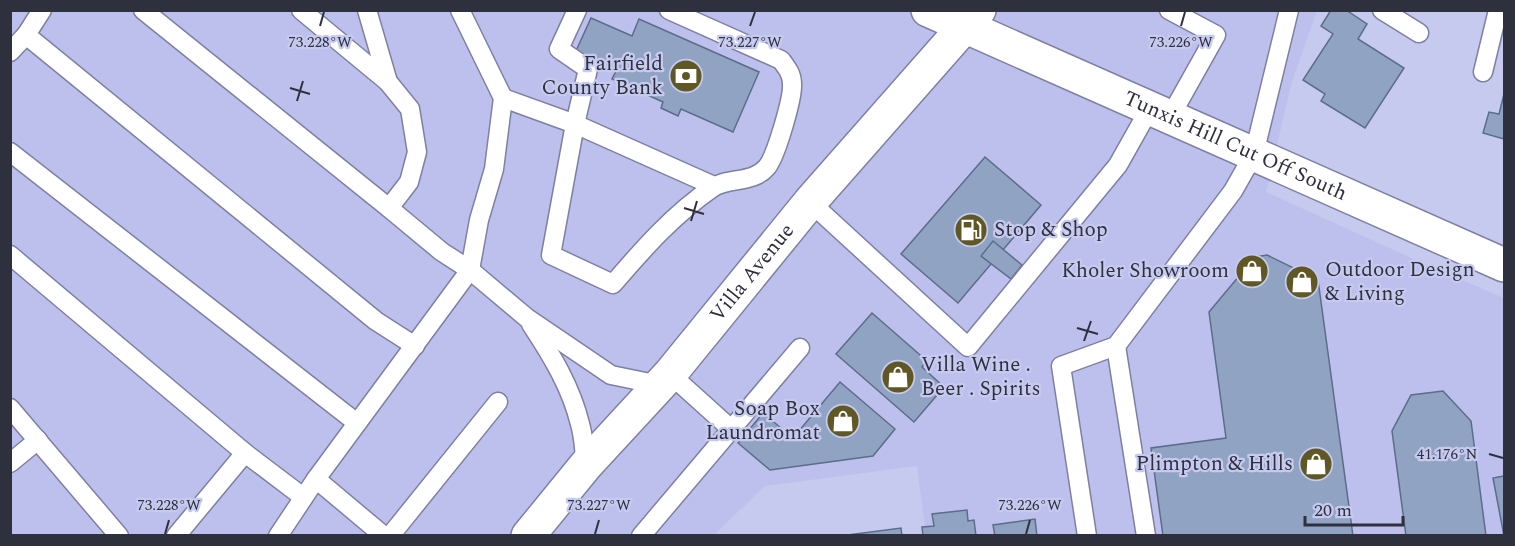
<svg xmlns="http://www.w3.org/2000/svg" width="1515" height="546" font-family="Spectral,serif">
<rect width="100%" height="100%" fill="#c7caef"/>
<!-- built -->
<polygon fill="#bdc0ec" points="10,11 1317,11 1291,85 1266,192 1418,261 1504,298 1504,535 926,535 917,466 765,486 714,535 11,535"/>
<!-- building -->
<g fill="#90a3c3" stroke="#5b6d8a" stroke-width="1.5">
<polygon points="1331,10 1346,10 1367,24 1358,39 1404,68 1365,128 1321,101 1325,94 1303,80 1333,34 1321,26"/>
<polygon points="591,18 632,36 639,19 759,72 733,132 681,109 678,116 661,108 663,102 612,79 616,71 575,53"/>
<polygon points="1504,94 1504,139 1483,133 1489,112 1499,114"/>
<polygon points="985,157 1041,205 958,303 901,254"/>
<polygon points="993,241 1022,265 1011,279 981,256"/>
<polygon points="1267,255 1318,280 1353,536 1163,536 1151,448 1226,438 1209,312 1255,257"/>
<polygon points="872,313 927,361 922,367 944,387 914,422 836,354"/>
<polygon points="840,382 895,429 873,456 770,470 738,443 763,413 793,438"/>
<polygon points="1443,391 1471,421 1486,536 1406,536 1392,431 1411,395"/>
<polygon points="1504,476 1504,536 1493,478"/>
<polygon points="967,510 968,521 974,520 976,536 923,536 922,527 934,526 932,514"/>
<polygon points="1035,519 1037,536 995,536 993,525"/>
<polygon points="901,528 902,536 848,536 848,535"/>
</g>
<g fill="none" stroke-linecap="round" stroke-linejoin="round">
<defs>
<g id="lane">
<polyline points="42,10 26,35 376,321 415,346"/>
<polyline points="143,10 389,208 409,182 417,152 410,109 388,82 301,10"/>
<polyline points="367,10 388,82"/>
<path d="M 577,10 L 559,49 L 588,69 L 575,124 L 551,255 L 613,284 C 644,248 673,215 712,188 C 728,177 753,184 767,167 C 776,156 793,98 792,84 C 792,74 787,68 781,60 L 669,10"/>
<polyline points="1169,10 1216,35 1170,117"/>
<polyline points="1382,10 1419,33"/>
<polyline points="10,52 26,35"/>
<polyline points="1483,72 1498,10"/>
<polyline points="503,98 575,124 714,186"/>
<polyline points="10,152 357,423"/>
<polyline points="810,202 968,347 1118,165 1150,108"/>
<polyline points="389,208 442,252 470,270 527,318 611,375 660,385"/>
<polyline points="10,255 245,453 303,497"/>
<path d="M 531,324 C 552,356 571,387 580,424 C 584,437 584,452 586,465"/>
<polyline points="1116,346 1146,536"/>
<polyline points="670,374 731,429"/>
<polyline points="10,408 119,536"/>
<polyline points="10,463 38,440"/>
<polyline points="316,479 384,536"/>
<polyline points="176,536 245,453"/>
<polyline points="278,536 316,479 470,270 479,220 494,169 503,98 460,10"/>
<polyline points="390,536 498,402"/>
<polyline points="641,536 800,348"/>
<polyline points="1087,536 1061,366 1116,346 1233,191 1254,154 1289,10"/>
</g>
<g id="secondary">
<path id="s1" d="M 928,10 L 1504,265"/>
<path id="s2" d="M 528,536 L 586,465 L 670,374 L 810,202 L 979,10"/>
</g>
</defs>
<!-- lane casing -->
<use href="#lane" stroke="#7d80a2" stroke-width="21"/>
<!-- secondary casing -->
<use href="#secondary" stroke="#7d80a2" stroke-width="36"/>
<!-- lane -->
<use href="#lane" stroke="#fff" stroke-width="18"/>
<!-- secondary -->
<use href="#secondary" stroke="#fff" stroke-width="33"/>
</g>
<!-- ticks -->
<path fill="none" stroke="#2f303e" stroke-width="2" d="M 320,26 L 324,12M 750,26 L 755,12M 1181,26 L 1185,12M 290,88 L 310,94M 297,101 L 303,81M 684,208 L 704,214M 691,221 L 697,201M 1077,328 L 1098,334M 1084,341 L 1091,321M 1489,454 L 1503,458M 165,534 L 169,520M 595,534 L 599,520M 1026,534 L 1030,520"/>
<!-- icons -->
<defs>
<symbol id="bank-disc" viewBox="-11 -11 22 22"><circle r="9.5" fill="#5f5824" stroke="#c7caef"/><path d="M-6-4H6V4H-6ZM0-2.3a2.3 2.3 0 1 0 0 4.6a2.3 2.3 0 1 0 0-4.6Z" fill="#fff"/></symbol>
<symbol id="fuel-disc" viewBox="-11 -11 22 22"><circle r="9.5" fill="#5f5824" stroke="#c7caef"/><path d="M-5.5-6h7V0h2V4h1.3V-2.5L3-4.5l.8-.8L6-3V5H2.5V1h-1V6h-7ZM-4.2-4.7v3.2H.2V-4.7Z" fill="#fff"/></symbol>
<symbol id="shop-disc" viewBox="-11 -11 22 22"><circle r="9.5" fill="#5f5824" stroke="#c7caef"/><path d="M-5-2.5h2.3a2.7 3.5 0 0 1 5.4 0H5L5.5 6h-11ZM-1.5-2.5h3a1.5 2.3 0 0 0-3 0Z" fill="#fff"/></symbol>
</defs>
<g fill-rule="evenodd">
<use href="#bank-disc" x="667" y="57" width="38" height="38"/>
<use href="#fuel-disc" x="952" y="211" width="38" height="38"/>
<use href="#shop-disc" x="1233" y="252" width="38" height="38"/>
<use href="#shop-disc" x="1283" y="263" width="38" height="38"/>
<use href="#shop-disc" x="879" y="358" width="38" height="38"/>
<use href="#shop-disc" x="824" y="402" width="38" height="38"/>
<use href="#shop-disc" x="1297" y="445" width="38" height="38"/>
</g>
<g text-anchor="middle" dominant-baseline="central" stroke-width="4.5" stroke-linejoin="round" paint-order="stroke">
<!-- poi labels -->
<g font-size="21" fill="#2f303e" stroke="#c7caef" text-anchor="end">
<text x="663" y="64">Fairfield<tspan x="663" dy="24">County Bank</tspan></text>
<text x="994" y="230" text-anchor="start">Stop &amp; Shop</text>
<text x="1325" y="270" text-anchor="start">Outdoor Design<tspan x="1325" dy="24">&amp; Living</tspan></text>
<text x="1229" y="271">Kholer Showroom</text>
<text x="921" y="365" text-anchor="start">Villa Wine .<tspan x="921" dy="24">Beer . Spirits</tspan></text>
<text x="820" y="409">Soap Box<tspan x="820" dy="24">Laundromat</tspan></text>
<text x="1293" y="464">Plimpton &amp; Hills</text>
</g>
<!-- street labels -->
<g font-size="21" fill="#2f303e" stroke="#c7caef">
<text stroke="none"><textPath href="#s1" startOffset="336">Tunxis Hill Cut Off South</textPath></text>
<text stroke="none"><textPath href="#s2" startOffset="346">Villa Avenue</textPath></text>
</g>
</g>
<g font-size="15" text-anchor="middle" fill="#2f303e" stroke="#c7caef" stroke-width="4.5" stroke-linejoin="round" paint-order="stroke">
<text x="320" y="47">73.228°W</text>
<text x="750" y="47">73.227°W</text>
<text x="1181" y="47">73.226°W</text>
<text x="1447" y="459">41.176°N</text>
<text x="169" y="510">73.228°W</text>
<text x="599" y="510">73.227°W</text>
<text x="1030" y="510">73.226°W</text>
</g>
<!-- border -->
<rect width="1515" height="546" fill="none" stroke="#2f303e" stroke-width="24"/>
<!-- scale -->
<path d="M1305 516v9h98v-9" fill="none" stroke="#2f303e" stroke-width="3"/>
<text x="1314" y="516" font-size="18" fill="#2f303e" stroke="#c7caef" stroke-width="4.5" paint-order="stroke">20 m</text>
</svg>
